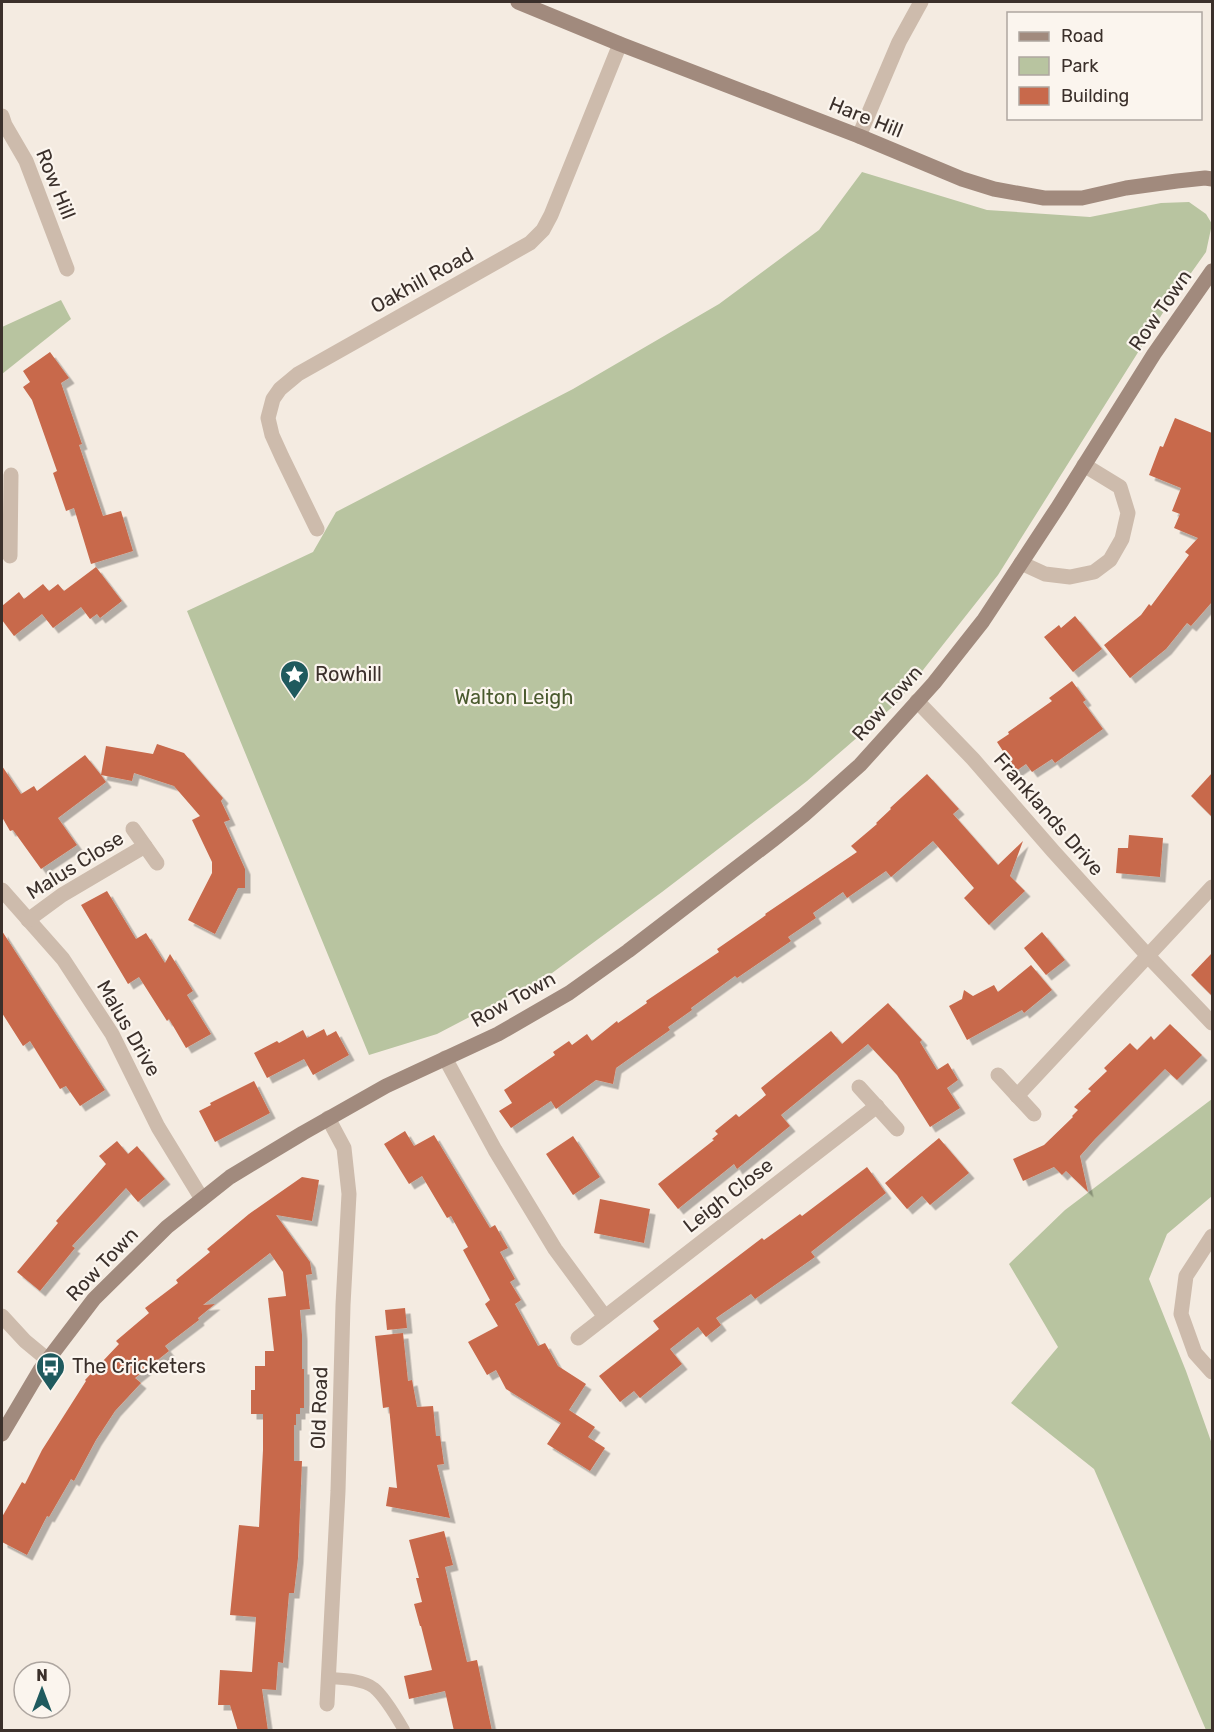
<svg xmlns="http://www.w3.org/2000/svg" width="1214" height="1732" font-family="Rubik,sans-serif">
<defs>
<filter id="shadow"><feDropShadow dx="5.5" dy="5.5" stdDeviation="0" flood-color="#0004"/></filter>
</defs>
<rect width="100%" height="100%" fill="#f4ebe1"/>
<!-- green -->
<g fill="#b8c4a0">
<polygon points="862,172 987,210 1090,217 1161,203 1189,202 1206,214 1212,224 1206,252 1164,311 998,575 897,703 807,781 662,892 548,976 437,1034 369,1055 187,611 313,552 336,512 573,389 719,304 819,230"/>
<polygon points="61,300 71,319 2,374 2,327"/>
<polygon points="1212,1099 1212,1196 1167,1234 1149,1279 1186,1371 1212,1444 1212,1730 1206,1730 1094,1469 1011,1403 1058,1347 1009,1264 1065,1210"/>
</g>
<!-- building -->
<g fill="#c8694b" filter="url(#shadow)">
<polygon points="50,352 69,378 61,383 82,444 79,445 103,516 121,511 133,551 91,564 74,508 66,511 53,473 57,471 32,400 23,387 30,382 23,371"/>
<polygon points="1175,418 1212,433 1212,602 1191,626 1187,623 1166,649 1130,678 1104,645 1141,615 1149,604 1151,606 1189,555 1185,552 1198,538 1174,528 1180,514 1172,511 1181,488 1149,475 1160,446 1163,447"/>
<polygon points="96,567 122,601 100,618 97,614 90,619 81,607 53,628 42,614 14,636 2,620 2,606 19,592 24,599 43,584 49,591 58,584 64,591"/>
<polygon points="1075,616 1102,649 1073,672 1044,637 1059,625 1061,628"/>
<polygon points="1072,681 1086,700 1083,702 1103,729 1055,763 1052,759 1032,772 1026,764 1016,771 997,742 1009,734 1008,732 1052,701 1049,698"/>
<polygon points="157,744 184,753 223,798 221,801 230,820 224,822 245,869 245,888 238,888 215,934 188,920 212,873 212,862 192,820 200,816 174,786 134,773 132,781 101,775 106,782 58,818 77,845 41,869 13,830 10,831 2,817 2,766 21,794 34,786 37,791 85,755 101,775 106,746 153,754"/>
<polygon points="1212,773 1212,817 1191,796"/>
<polygon points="927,774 959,809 953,814 998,865 1023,841 1010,876 1025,891 989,925 964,898 974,888 933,841 891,877 886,871 847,898 843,892 813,913 816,918 788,937 791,941 737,978 735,976 691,1008 692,1010 668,1027 670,1030 616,1068 613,1084 596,1080 556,1109 551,1101 511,1128 499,1111 512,1103 504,1090 555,1055 553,1052 569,1041 572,1045 587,1034 592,1041 617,1021 618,1023 647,1003 646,1001 719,952 717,949 766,915 765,914 857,852 851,846 877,824 876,823 891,809 890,808"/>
<polygon points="1129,835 1163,838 1160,877 1116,873 1118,848 1128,848"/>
<polygon points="107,891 136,939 146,933 165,963 170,954 193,991 187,995 211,1034 186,1048 169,1019 167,1021 139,977 128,984 81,905"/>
<polygon points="2,931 105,1090 80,1106 66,1086 60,1089 30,1041 23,1046 2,1013"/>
<polygon points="1042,932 1065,960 1046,975 1024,948"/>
<polygon points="1212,953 1212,996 1191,975"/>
<polygon points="1031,965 1052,990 1024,1013 1022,1010 967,1040 949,1006 962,999 964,990 973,996 994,985 998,992"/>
<polygon points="888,1003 922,1040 920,1042 937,1070 948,1063 958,1080 947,1088 960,1108 930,1127 897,1075 868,1044 781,1115 790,1126 737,1169 734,1164 678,1209 658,1184 714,1140 712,1139 718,1134 715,1131 736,1114 739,1117 766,1095 761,1088 831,1031 842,1044"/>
<polygon points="1170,1024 1202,1055 1177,1080 1165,1069 1095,1139 1080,1156 1088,1192 1066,1171 1062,1175 1054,1167 1023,1181 1013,1159 1044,1145 1073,1117 1072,1116 1078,1110 1074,1107 1091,1091 1088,1089 1107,1071 1104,1068 1130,1043 1137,1050 1151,1036 1154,1040"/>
<polygon points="324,1029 327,1036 336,1031 349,1055 313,1075 304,1059 267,1078 254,1053 277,1041 279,1043 303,1030 307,1038"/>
<polygon points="254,1081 270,1113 215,1142 199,1111 211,1105 210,1103"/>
<polygon points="405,1131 414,1146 434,1135 490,1228 495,1225 508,1248 500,1252 515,1279 510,1282 521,1300 515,1304 538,1346 545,1343 558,1366 586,1384 569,1410 595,1427 588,1437 605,1448 590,1471 547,1444 561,1423 506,1389 496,1370 487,1375 468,1342 498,1326 485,1304 490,1300 463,1250 468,1247 451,1216 447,1218 422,1176 409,1184 384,1144"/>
<polygon points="573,1136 600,1177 573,1195 546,1154"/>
<polygon points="939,1138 969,1173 930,1205 922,1196 907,1209 885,1183"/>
<polygon points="117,1141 128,1154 137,1146 165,1179 138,1202 126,1188 72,1246 75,1248 40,1291 17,1272 58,1223 56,1221 106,1164 99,1156"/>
<polygon points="867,1167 886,1193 811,1252 815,1257 755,1299 751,1294 716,1318 721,1325 706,1337 698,1327 670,1349 682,1364 640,1398 634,1391 620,1402 599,1376 659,1329 653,1321 762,1238 764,1240 800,1214 802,1216"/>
<polygon points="302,1177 319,1180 312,1221 276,1215 310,1262 312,1274 306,1275 310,1309 300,1310 302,1335 302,1369 304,1369 304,1408 300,1408 300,1414 296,1414 296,1425 294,1425 294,1461 302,1461 298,1558 294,1593 289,1593 283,1663 278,1662 276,1690 262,1689 268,1731 238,1731 230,1705 218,1705 220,1670 252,1672 256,1617 230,1615 239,1525 259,1527 263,1450 263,1414 251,1414 251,1390 255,1390 255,1366 265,1366 265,1351 274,1351 268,1298 286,1296 283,1272 270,1253 203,1305 215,1304 198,1318 199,1320 165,1346 169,1351 135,1378 141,1383 115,1411 96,1440 74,1481 71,1479 49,1517 47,1516 27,1555 2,1542 2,1517 22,1482 25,1484 42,1450 86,1381 85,1380 119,1344 116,1341 149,1313 145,1308 178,1283 176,1280 210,1252 207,1249 249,1214"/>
<polygon points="600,1199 650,1209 644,1243 594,1233"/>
<polygon points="405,1308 407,1328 387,1330 385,1310"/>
<polygon points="403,1333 408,1381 412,1380 417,1407 433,1406 436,1436 440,1436 444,1464 437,1465 450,1518 386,1506 389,1487 397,1488 389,1407 383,1408 375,1336"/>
<polygon points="444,1531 453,1565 445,1567 467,1662 477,1660 492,1731 454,1731 445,1691 409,1699 404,1676 432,1670 421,1626 420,1626 414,1604 422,1602 416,1578 419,1578 409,1540"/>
</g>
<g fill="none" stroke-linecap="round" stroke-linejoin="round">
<!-- lane -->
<path stroke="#cdbbac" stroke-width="12" d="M 328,1678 C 342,1679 362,1679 374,1688 C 385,1697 397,1718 404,1730"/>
<!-- street -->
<g stroke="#cdbbac" stroke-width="15">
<polyline points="2,116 5,125 26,161 67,269"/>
<polyline points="859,136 899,42 921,2"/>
<polyline points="317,529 282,457 272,435 268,418 273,399 280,389 298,374 530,243 543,230 551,215 620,44"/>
<polyline points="10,556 11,475"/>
<polyline points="1021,563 1045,574 1070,577 1094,572 1110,560 1122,539 1128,513 1120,487 1084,465"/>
<polyline points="917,701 973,759 1053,851 1148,956 1212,1023"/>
<polyline points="133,829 157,863"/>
<polyline points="2,890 63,959 112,1034 158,1127 202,1199"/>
<polyline points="28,920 62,895 145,846"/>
<polyline points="445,1058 495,1150 555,1249 605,1317"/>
<polyline points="998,1075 1034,1114"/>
<polyline points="859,1087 897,1129"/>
<polyline points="1017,1096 1212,887"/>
<polyline points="1212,1236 1186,1276 1181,1314 1195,1353 1212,1372"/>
<polyline points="2,1316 25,1341 48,1360"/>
<polyline points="578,1338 877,1106"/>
<polyline points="327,1704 338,1491 343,1305 349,1194 344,1148 328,1118"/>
</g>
<!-- secondary -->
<g stroke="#a18a7d" stroke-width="15">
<polyline points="518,2 620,44 859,136 962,179 994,189 1044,198 1082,198 1126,188 1177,181 1205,178 1212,179"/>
<polyline points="2,1434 40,1370 94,1299 167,1227 230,1177 303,1133 386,1086 498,1034 569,993 628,951 774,839 804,815 860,765 934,683 983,621 1058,507 1154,354 1212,271"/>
</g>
</g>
<!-- icons -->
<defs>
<symbol id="sight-pin" viewBox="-11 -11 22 30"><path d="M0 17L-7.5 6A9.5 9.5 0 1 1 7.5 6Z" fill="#1f5a5e" stroke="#fbf5ee"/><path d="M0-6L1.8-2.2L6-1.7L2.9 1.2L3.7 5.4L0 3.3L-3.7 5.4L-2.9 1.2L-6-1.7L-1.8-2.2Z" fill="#fff"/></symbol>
<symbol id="bus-pin" viewBox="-11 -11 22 30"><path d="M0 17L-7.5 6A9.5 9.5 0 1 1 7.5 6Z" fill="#1f5a5e" stroke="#fbf5ee"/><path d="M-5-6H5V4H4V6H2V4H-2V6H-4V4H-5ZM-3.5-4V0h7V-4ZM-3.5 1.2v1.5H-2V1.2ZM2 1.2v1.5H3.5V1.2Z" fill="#fff"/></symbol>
</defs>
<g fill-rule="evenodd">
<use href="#sight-pin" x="278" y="658" width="33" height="45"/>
<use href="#bus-pin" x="34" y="1350" width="33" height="45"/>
</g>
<g text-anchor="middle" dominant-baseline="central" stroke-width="4.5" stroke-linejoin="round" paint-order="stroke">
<!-- street labels -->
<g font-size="20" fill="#3b302b" stroke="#fbf5ee">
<text transform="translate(866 117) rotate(22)">Hare Hill</text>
<text transform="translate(56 184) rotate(68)">Row Hill</text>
<text transform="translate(422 280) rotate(-29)">Oakhill Road</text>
<text transform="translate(1160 310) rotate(-55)">Row Town</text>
<text transform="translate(887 703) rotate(-48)">Row Town</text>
<text transform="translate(1049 814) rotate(49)">Franklands Drive</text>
<text transform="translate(75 865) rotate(-32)">Malus Close</text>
<text transform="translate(513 999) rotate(-29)">Row Town</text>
<text transform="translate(129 1028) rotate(60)">Malus Drive</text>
<text transform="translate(728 1195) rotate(-38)">Leigh Close</text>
<text transform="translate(102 1264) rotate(-46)">Row Town</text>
<text transform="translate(319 1408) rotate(-88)">Old Road</text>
</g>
<!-- poi labels -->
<g font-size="20" fill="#3b302b" stroke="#fbf5ee" text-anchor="start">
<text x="315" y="674">Rowhill</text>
<text x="72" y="1366">The Cricketers</text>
</g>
<!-- park labels -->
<g font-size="20" fill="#4a5a2e" stroke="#fbf5ee">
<text x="514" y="697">Walton Leigh</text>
</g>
</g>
<!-- border -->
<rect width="1214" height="1732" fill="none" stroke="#3b302b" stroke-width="6"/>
<!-- legend -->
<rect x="1007" y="12" width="195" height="108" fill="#fbf5ee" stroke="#aea6a0" stroke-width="1.5"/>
<rect x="1019" y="32" width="30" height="9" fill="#a18a7d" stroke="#aea6a0" stroke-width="1.5"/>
<text x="1061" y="42" font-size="18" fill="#3b302b">Road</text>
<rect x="1019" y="57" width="30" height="18" fill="#b8c4a0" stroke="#aea6a0" stroke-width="1.5"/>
<text x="1061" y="72" font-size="18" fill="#3b302b">Park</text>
<rect x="1019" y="87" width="30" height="18" fill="#c8694b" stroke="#aea6a0" stroke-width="1.5"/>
<text x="1061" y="102" font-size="18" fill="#3b302b">Building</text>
<!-- north arrow -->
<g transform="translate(42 1690)"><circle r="28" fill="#fbf5ee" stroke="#aea6a0" stroke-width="1.5"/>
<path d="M0-4.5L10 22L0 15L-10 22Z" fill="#1f5a5e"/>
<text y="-9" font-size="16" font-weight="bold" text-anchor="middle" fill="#3b302b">N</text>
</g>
</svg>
